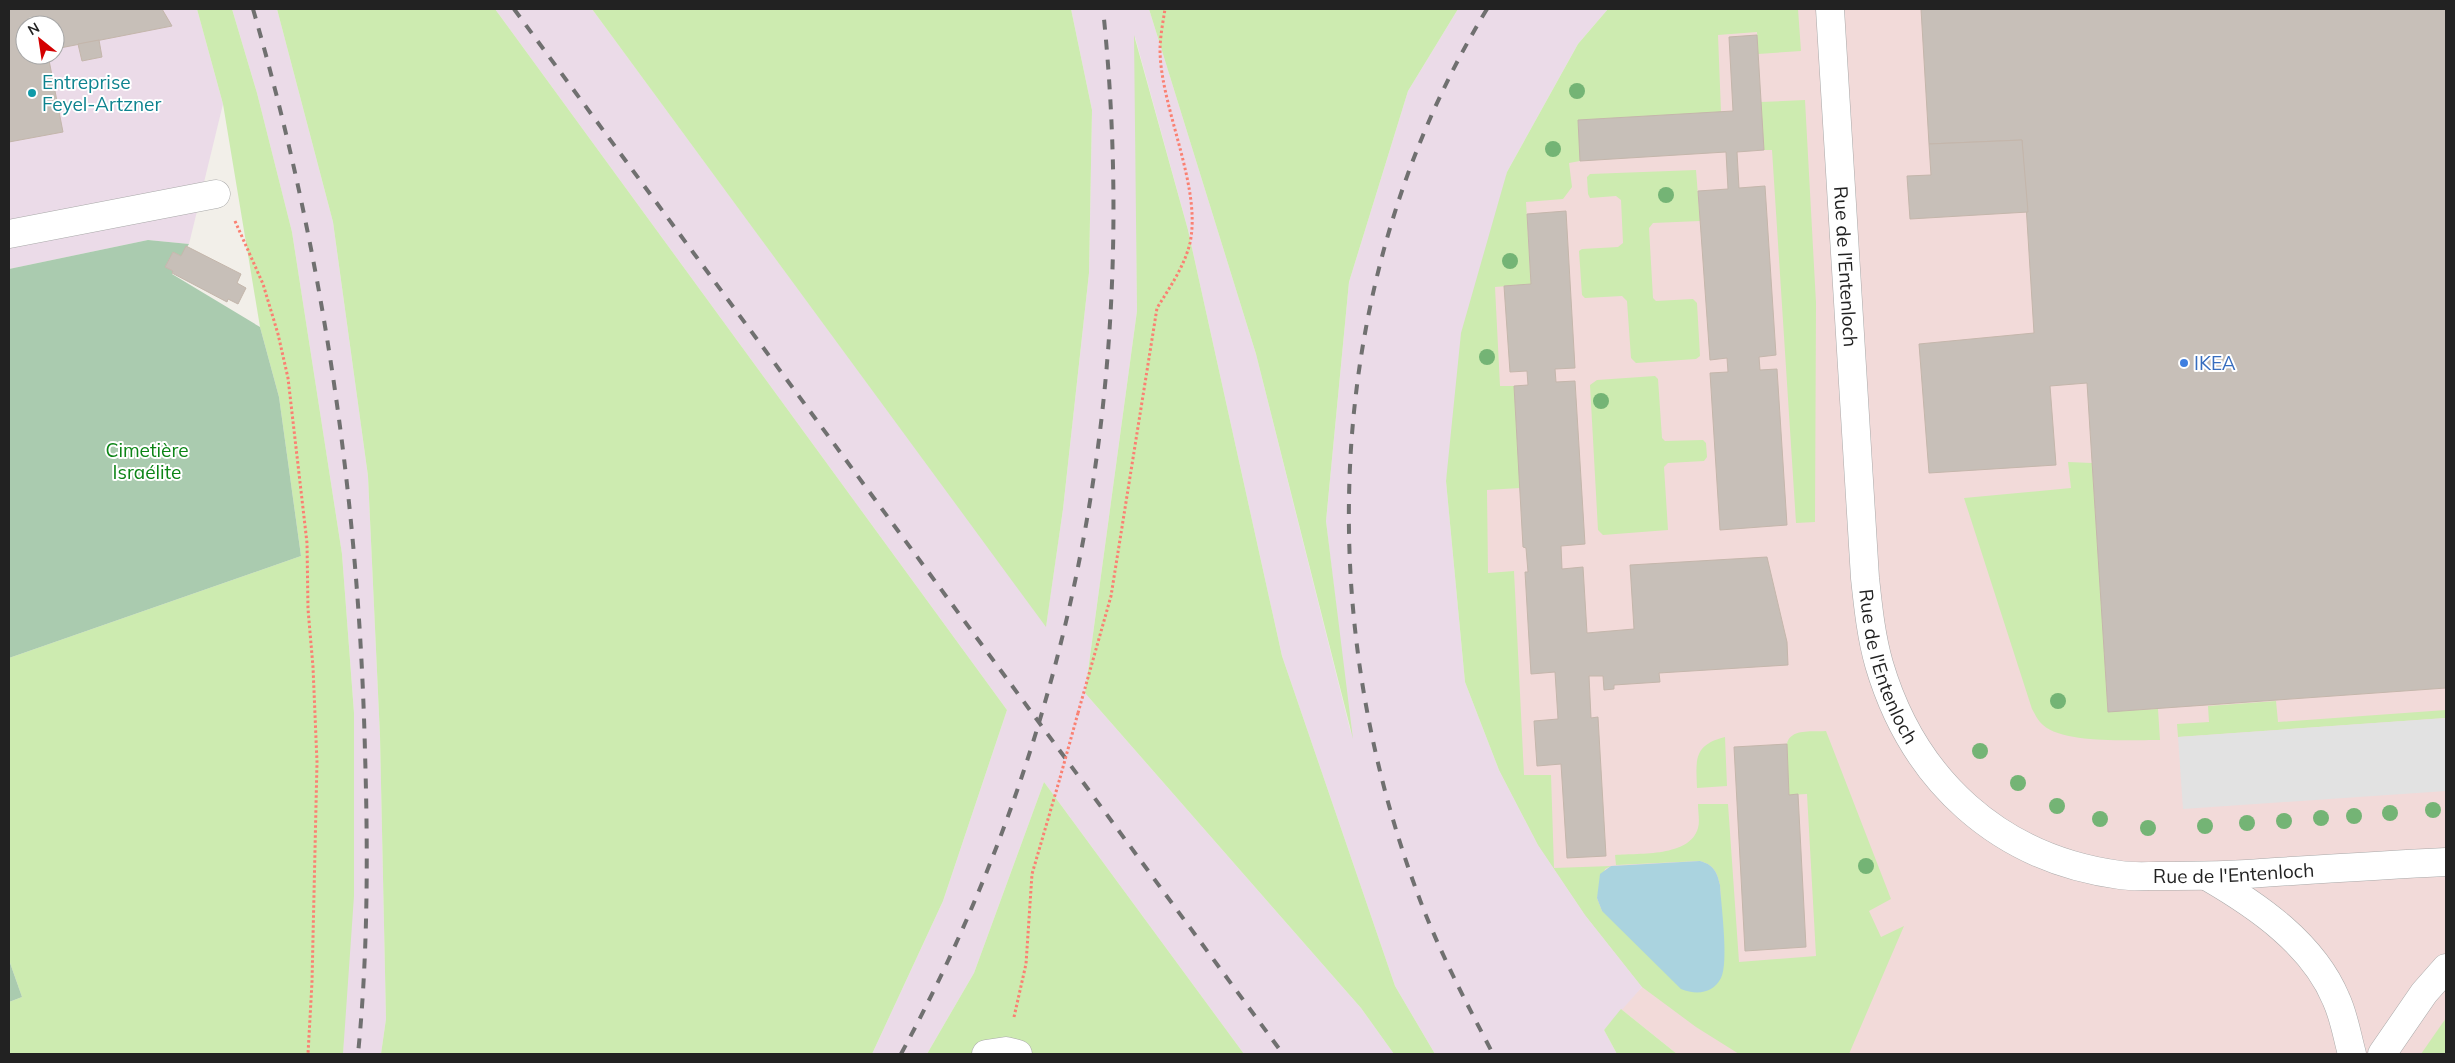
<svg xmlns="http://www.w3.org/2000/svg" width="2455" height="1063" font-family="Mulish,sans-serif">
<rect width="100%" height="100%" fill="#f2efe9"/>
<!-- commercial -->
<polygon fill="#f2dad9" points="1608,9 2446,9 2446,1054 1677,1054 1621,1009 1642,987 1585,915 1538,845 1499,770 1461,333"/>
<!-- industrial -->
<g fill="#ebdbe8" fill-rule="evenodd">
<path d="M 9,9 L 197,9 L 223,104 L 189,244 L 148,240 L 9,269 ZM 25,25 L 55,25 L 55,55 L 25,55 Z"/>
<polygon points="232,9 277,9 333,222 368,476 380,736 386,1019 381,1054 343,1054 354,713 342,554 292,232 257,93"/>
<polygon points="495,9 592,9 1046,626 1063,509 1089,273 1092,110 1071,9 1149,9 1256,354 1351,733 1326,521 1349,282 1408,91 1458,9 1608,9 1578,44 1507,172 1446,481 1465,682 1499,770 1538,845 1585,915 1642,987 1604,1030 1617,1054 1435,1054 1395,986 1282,656 1188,230 1135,37 1137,311 1085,693 1361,1008 1394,1054 1244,1054 1044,782 974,973 927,1054 872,1054 943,901 1007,710"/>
</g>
<!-- grass -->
<g fill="#cdebb0">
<polygon points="197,9 232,9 257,93 292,232 342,554 354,713 354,896 343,1054 9,1054 9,1002 22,997 9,960 9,658 301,556 279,397 260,327 223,104"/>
<polygon points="277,9 495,9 1007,710 943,901 872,1054 381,1054 386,1019 380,736 368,476 333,222"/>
<polygon points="592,9 1071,9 1092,110 1089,273 1063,509 1046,627"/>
<polygon points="1149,9 1458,9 1408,91 1349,282 1326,521 1353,739 1256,354"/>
<path d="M 1608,9 L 1798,9 L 1801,51 L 1758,54 L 1757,32 L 1718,35 L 1721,112 L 1578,120 L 1580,161 L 1569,163 L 1572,187 L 1563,199 L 1526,202 L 1531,284 L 1495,287 L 1500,386 L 1514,386 L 1520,488 L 1487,490 L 1488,573 L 1514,571 L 1524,775 L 1551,775 L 1554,868 L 1611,866 L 1605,869 L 1597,898 L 1602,911 L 1724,963 L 1720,885 C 1717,872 1714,865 1700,861 L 1616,865 L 1615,855 C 1640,853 1690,857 1698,828 C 1700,821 1698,812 1698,804 L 1728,804 L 1739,962 L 1816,956 L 1807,794 L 1789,795 L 1787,744 C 1790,728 1813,732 1826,731 L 1891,899 L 1869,911 L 1881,937 L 1904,926 L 1849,1054 L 1739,1054 L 1696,1027 L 1642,987 L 1585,915 L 1538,845 L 1499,770 L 1465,682 L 1446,481 L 1461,333 L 1507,172 L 1578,44 Z"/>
<polygon points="1134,35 1188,230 1282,656 1395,986 1435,1054 1394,1054 1361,1008 1085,693 1137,311"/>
<polygon points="1805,100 1816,303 1815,522 1796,523 1772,150 1764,150 1761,102"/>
<polygon points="1696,170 1700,221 1653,223 1649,228 1653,298 1656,301 1693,299 1697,303 1700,356 1696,359 1636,363 1631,358 1627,301 1622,296 1585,298 1582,295 1579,251 1582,249 1618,247 1623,243 1621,200 1616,196 1590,198 1588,194 1587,177 1590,174"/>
<polygon points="1655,376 1658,379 1662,438 1665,441 1703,440 1706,443 1707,457 1704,461 1668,463 1664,467 1668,530 1603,535 1598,530 1590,385 1597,380"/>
<path d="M 2068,462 L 2092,463 L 2108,711 L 2158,709 L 2160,740 C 2131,740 2064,744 2043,725 C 2038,721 2035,714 2032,709 L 1964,498 L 2071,488 Z"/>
<polygon points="2276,701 2278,722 2446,710 2446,718 2178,737 2177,724 2209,722 2208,706"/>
<path d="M 1725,737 L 1727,786 L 1697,788 C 1696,760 1693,745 1725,737 Z"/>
<polygon points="1044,782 1244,1054 927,1054 974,973"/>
<polygon points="1621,1009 1677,1054 1617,1054 1604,1030"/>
<polygon points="2446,1018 2446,1054 2421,1054"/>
</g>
<!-- cemetery -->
<g fill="#aacbaf">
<polygon points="148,240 189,244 181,256 173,252 165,267 173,271 172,274 260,327 279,397 301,556 9,658 9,269"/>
<polygon points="9,960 22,997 9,1002"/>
</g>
<!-- parking -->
<polygon fill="#e2e2e2" points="2446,718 2446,791 2183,809 2178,737"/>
<!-- water -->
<path fill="#aad3df" d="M 1700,861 C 1714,865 1717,872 1720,885 C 1721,905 1729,962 1721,978 C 1713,994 1696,995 1681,989 L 1602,911 L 1597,898 L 1600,874 L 1611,866 Z"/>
<!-- building -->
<g fill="#c7bfb8" stroke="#c4b6ab">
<polygon points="9,9 162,9 172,26 55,49 55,25 25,25 25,55 48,55 63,132 9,142"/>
<polygon points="1921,9 2446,9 2446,688 2108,712 2087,383 2050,386 2056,465 1929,473 1919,344 2034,333 2022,140 1929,144"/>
<polygon points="1757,35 1764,150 1737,152 1739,188 1765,186 1776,355 1759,357 1760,370 1777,369 1787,525 1720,530 1710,373 1728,372 1727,358 1710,360 1698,191 1728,189 1726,152 1580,161 1578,120 1733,111 1729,37"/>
<polygon points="99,40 102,57 82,61 78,44"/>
<polygon points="2022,140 2028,212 1910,219 1907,176 1931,175 1929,144"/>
<polygon points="1566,211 1575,368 1555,369 1556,382 1575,381 1585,544 1561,546 1562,569 1583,567 1587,633 1634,629 1630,565 1767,557 1787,642 1788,665 1659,673 1660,682 1614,685 1614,689 1604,690 1603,676 1589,676 1591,718 1598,717 1606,856 1567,858 1561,764 1537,766 1534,721 1558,719 1555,672 1531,674 1525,572 1528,572 1526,548 1523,547 1514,386 1528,385 1527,371 1510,372 1504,286 1531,284 1527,214"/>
<polygon points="186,246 241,274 237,283 246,288 238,304 228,299 227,302 172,273 173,271 165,267 173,252 181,256"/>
<polygon points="1787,744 1789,795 1798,794 1806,947 1745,951 1734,747"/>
</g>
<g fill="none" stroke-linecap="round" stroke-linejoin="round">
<defs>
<g id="minor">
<path id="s1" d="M 1830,9 L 1865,578 C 1868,606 1871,636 1879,664 C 1913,780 1999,859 2120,875 C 2133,877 2146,876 2158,876 C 2193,876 2226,876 2261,873 C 2323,869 2384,865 2446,862"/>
<polyline points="9,234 216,194"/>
<path d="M 2208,877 C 2258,906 2313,944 2336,999 C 2344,1016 2347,1036 2352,1054"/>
<polyline points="986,1054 1006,1051 1018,1054"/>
<polyline points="2382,1054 2424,993 2446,968"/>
</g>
</defs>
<!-- minor casing -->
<use href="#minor" stroke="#a9a9a9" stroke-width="29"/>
<!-- path -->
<g stroke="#fa8072" stroke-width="3" stroke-dasharray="2.5 2.5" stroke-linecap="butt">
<polyline points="235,221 263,284 278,334 288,378 307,543 308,609 313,667 317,762 312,982 308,1054"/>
<path d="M 1078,713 L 1111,596 L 1157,308 C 1170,287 1184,267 1190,243 C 1202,187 1161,109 1160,51 C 1160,37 1163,22 1165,9"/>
<polyline points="1014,1017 1026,964 1032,874 1060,778"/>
</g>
<!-- minor -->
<use href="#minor" stroke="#fff" stroke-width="28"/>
<!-- rail -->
<g stroke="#707070" stroke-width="4" stroke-dasharray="10 10" stroke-linecap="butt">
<path d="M 253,9 C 323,250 359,501 365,752 C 368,852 368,954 358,1054"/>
<polyline points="514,9 1283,1054"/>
<path d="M 1487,9 C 1324,277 1310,610 1420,900 C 1440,953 1467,1004 1493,1054"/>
<path d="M 901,1054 C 1076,731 1141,374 1103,9"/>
</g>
<!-- path-bridge -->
<polyline stroke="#fa8072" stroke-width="3" stroke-dasharray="2.5 2.5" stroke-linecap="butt" points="1060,778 1078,713"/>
</g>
<!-- trees -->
<g fill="#74b475">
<circle cx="1577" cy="91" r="8"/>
<circle cx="1553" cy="149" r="8"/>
<circle cx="1666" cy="195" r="8"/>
<circle cx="1510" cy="261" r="8"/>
<circle cx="1487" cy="357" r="8"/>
<circle cx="1601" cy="401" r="8"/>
<circle cx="2058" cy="701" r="8"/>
<circle cx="1980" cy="751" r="8"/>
<circle cx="2018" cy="783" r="8"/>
<circle cx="2057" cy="806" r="8"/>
<circle cx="2433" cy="810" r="8"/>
<circle cx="2390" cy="813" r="8"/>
<circle cx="2354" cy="816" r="8"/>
<circle cx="2321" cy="818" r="8"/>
<circle cx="2100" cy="819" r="8"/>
<circle cx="2284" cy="821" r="8"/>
<circle cx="2247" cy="823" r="8"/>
<circle cx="2205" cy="826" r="8"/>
<circle cx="2148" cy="828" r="8"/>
<circle cx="1866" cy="866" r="8"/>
</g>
<!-- markers -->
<circle fill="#0f9aa8" stroke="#fff" stroke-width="2" cx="32" cy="93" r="5"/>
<circle fill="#3f7fe0" stroke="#fff" stroke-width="2" cx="2184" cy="363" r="5"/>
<g text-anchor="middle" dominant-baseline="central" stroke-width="4" stroke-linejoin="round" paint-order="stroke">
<!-- culture labels -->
<g font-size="19" fill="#0d838f" stroke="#fff" text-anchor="start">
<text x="42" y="82">Entreprise<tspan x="42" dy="22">Feyel-Artzner</tspan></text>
</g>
<!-- street labels -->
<g font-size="19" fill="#222" stroke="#fff">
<text stroke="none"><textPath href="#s1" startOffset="258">Rue de l'Entenloch</textPath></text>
<text stroke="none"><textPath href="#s1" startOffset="662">Rue de l'Entenloch</textPath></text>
<text stroke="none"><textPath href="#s1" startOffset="1111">Rue de l'Entenloch</textPath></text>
</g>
<!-- shop labels -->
<g font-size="19" fill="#366cbe" stroke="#fff" text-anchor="start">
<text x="2194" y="363">IKEA</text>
</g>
<!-- park labels -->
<g font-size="19" fill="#0c8416" stroke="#fff">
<text x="147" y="450">Cimetière<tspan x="147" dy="22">Israélite</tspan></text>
</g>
</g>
<!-- border -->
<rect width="2455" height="1063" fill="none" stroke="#222222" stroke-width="20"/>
<!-- north arrow -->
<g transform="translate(40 40) rotate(330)"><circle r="24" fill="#ffffff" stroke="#a7a7a7"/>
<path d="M0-4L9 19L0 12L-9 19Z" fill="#d40000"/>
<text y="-8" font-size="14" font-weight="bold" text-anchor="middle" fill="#222222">N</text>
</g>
</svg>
